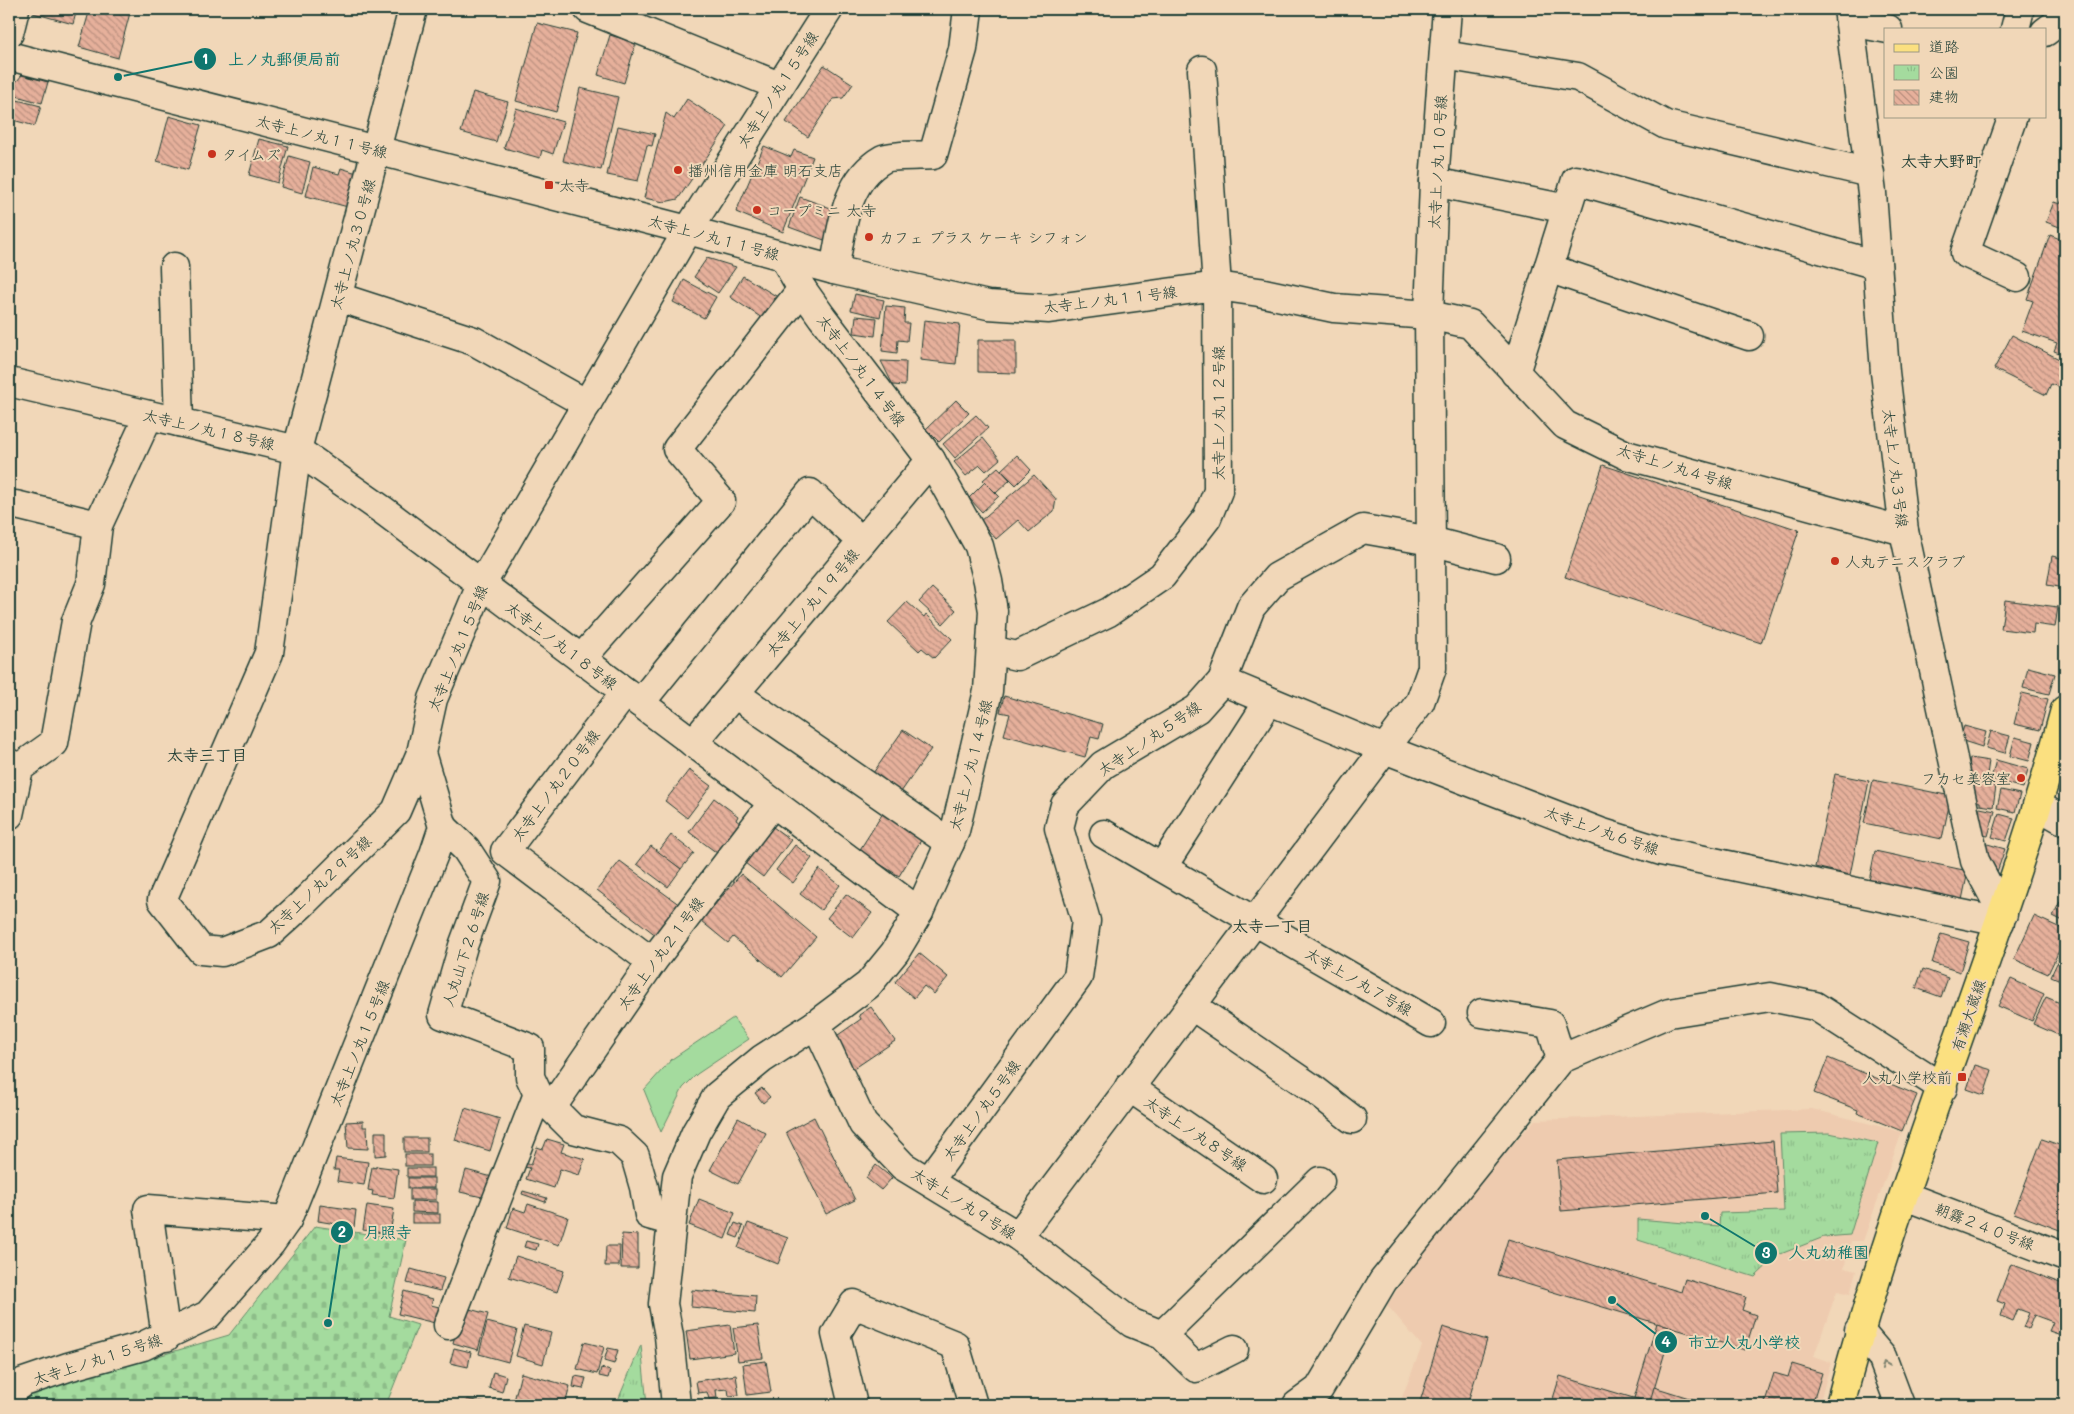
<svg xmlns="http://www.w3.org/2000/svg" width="2074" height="1414" font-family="Mali,'Klee One',sans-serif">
<defs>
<pattern id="cemetery-stones" width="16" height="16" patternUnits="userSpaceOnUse" patternTransform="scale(1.25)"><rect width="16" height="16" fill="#a4db9e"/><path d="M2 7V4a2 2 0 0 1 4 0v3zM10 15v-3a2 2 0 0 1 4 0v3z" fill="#8dbd89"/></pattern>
<pattern id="park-tufts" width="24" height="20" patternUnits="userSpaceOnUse" patternTransform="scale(1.25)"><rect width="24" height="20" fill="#a4db9e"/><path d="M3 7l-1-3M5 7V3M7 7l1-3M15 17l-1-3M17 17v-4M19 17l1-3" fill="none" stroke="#8dbd89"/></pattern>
<pattern id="building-back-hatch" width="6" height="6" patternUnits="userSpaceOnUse" patternTransform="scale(1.25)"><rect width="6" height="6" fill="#e6b09b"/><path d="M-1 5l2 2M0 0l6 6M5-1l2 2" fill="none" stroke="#ba907f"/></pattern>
</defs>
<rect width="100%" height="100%" fill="#f1d7b8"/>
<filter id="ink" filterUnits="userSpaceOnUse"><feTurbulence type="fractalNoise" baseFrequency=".02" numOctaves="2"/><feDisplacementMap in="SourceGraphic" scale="10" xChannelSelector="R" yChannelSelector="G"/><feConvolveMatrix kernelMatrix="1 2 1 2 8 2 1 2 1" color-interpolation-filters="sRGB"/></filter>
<g filter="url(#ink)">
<!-- built -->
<polygon fill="#eecbaf" points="1812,1109 1902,1132 1863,1241 1851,1241 1844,1268 1856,1271 1850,1294 1837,1291 1814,1356 1831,1362 1819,1405 1399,1405 1422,1346 1387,1305 1432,1238 1468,1193 1535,1120"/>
<!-- grass -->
<polygon fill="#a4db9e" stroke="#628c69" points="733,1018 749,1039 697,1074 683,1088 661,1132 644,1090 672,1059"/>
<!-- cemetery -->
<polygon fill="url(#cemetery-stones)" stroke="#628c69" points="315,1226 406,1240 389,1316 418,1325 386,1405 15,1405 36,1388 128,1365 229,1335"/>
<!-- park -->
<g fill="url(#park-tufts)" stroke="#628c69">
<polygon points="1829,1133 1878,1143 1850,1235 1824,1237 1778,1255 1755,1277 1638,1240 1638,1219 1719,1226 1720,1213 1784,1211 1780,1134"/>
<polygon points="641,1345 647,1405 616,1405"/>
</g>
<!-- building -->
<g fill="url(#building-back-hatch)" stroke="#1f3d34">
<polygon points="34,9 77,9 73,24 33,13"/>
<polygon points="90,9 131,9 118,58 79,47"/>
<polygon points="537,23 577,33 556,112 516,101"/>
<polygon points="610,35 636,43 624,83 598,75"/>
<polygon points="824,65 853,84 843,98 833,99 808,137 786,122"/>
<polygon points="22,75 48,82 42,103 9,94 12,87"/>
<polygon points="580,88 618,97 601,170 563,161"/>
<polygon points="473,92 508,102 496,142 461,132"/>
<polygon points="9,98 41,106 35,126 9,119"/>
<polygon points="687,99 728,126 678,199 664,202 644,198 666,113 674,119"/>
<polygon points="516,108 563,122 553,154 542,150 540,158 504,148"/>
<polygon points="169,116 201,125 188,170 157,161"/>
<polygon points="618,126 655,134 652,146 647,145 638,181 607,175"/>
<polygon points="259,139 288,146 278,183 249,175"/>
<polygon points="764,146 791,157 794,150 813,157 783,232 736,212"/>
<polygon points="289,156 310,162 302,193 281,187"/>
<polygon points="313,167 339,174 341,168 357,173 348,207 306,196"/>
<polygon points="800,197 839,211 827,241 789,227"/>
<polygon points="2063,197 2065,198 2065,229 2046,222 2054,202 2060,204"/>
<polygon points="2050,235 2065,241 2065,355 2054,351 2057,343 2022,331 2033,301 2027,299"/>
<polygon points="707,258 736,267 718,293 694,277"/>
<polygon points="743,276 776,296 762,318 730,297"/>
<polygon points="684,280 716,297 704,318 673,302"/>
<polygon points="855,294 884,300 880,317 851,310"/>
<polygon points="886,306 905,308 904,323 909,323 907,341 898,340 897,353 882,351"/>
<polygon points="856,316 877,318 875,336 854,333"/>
<polygon points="924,320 960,324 956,364 920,360"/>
<polygon points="2012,335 2065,362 2065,390 2051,384 2046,395 1994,369"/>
<polygon points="978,340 1016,340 1016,373 978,372"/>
<polygon points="881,361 906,362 905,386 893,385"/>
<polygon points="956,400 969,413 939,442 926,429"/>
<polygon points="976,415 988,428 955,458 943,444"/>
<polygon points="983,438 1000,459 986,471 980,465 966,476 954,462"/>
<polygon points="1017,455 1031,470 1016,485 1001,470"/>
<polygon points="1603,465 1799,530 1761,643 1565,577"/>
<polygon points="998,467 1010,480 996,493 983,480"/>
<polygon points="1034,475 1056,499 1054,511 1029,532 1018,520 996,539 980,521"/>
<polygon points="985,482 999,496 982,512 969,498"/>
<polygon points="2052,556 2065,559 2065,588 2047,585"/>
<polygon points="932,588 956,610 943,624 919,602"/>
<polygon points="2005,600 2058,607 2055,627 2034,624 2033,633 2001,629"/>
<polygon points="907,602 924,617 926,614 952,639 934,658 922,648 919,651 888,622"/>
<polygon points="2028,667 2055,674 2049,694 2023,688"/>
<polygon points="2022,693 2048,699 2040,730 2014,724"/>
<polygon points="1004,696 1103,724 1099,739 1091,737 1085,757 1004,735 1010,714 1000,712"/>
<polygon points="1964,726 1986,732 1982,747 1960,740"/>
<polygon points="903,730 931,749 899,795 871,776"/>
<polygon points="1991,731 2010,736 2005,753 1986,748"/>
<polygon points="2015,737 2034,742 2029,761 2010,756"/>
<polygon points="1970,758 1989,761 1986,782 1967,779"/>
<polygon points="1996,760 2028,769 2023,788 1991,779"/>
<polygon points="689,770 711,786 687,818 665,801"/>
<polygon points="1835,774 1869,781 1850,875 1815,867"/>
<polygon points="1873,780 1951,796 1942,839 1864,823"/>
<polygon points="1974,784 1996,786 1993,807 1980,805 1980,802 1972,801"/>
<polygon points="2001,790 2020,794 2015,812 1997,808"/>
<polygon points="714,798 738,816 736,820 744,826 721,856 689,832"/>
<polygon points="1975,807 1995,811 1988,836 1978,834"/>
<polygon points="883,813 923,837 899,876 859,851"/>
<polygon points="1999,814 2014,818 2006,841 1992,837"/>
<polygon points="773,827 791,840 763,877 745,863"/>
<polygon points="671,835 694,853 681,869 658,852"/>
<polygon points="1984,843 2005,849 1997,872 1986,868"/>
<polygon points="795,845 812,858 793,883 776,870"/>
<polygon points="651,846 681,869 668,887 637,864"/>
<polygon points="1875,851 1968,871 1961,905 1868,886"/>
<polygon points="620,861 684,908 661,939 597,890"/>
<polygon points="819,869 840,885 821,910 800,894"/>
<polygon points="741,874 816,937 782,977 733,937 728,943 701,921"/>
<polygon points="2065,891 2065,922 2053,916"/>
<polygon points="846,894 872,913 853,938 827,918"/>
<polygon points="2034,916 2065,930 2065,938 2048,974 2014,959"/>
<polygon points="1941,934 1969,942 1960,972 1932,963"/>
<polygon points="2065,946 2065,982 2051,976"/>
<polygon points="919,953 948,977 934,994 924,986 914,998 895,982"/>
<polygon points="1923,969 1948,978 1941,997 1916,988"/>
<polygon points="2011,979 2044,994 2032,1021 1998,1006"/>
<polygon points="2046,997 2065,1005 2065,1038 2033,1024"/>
<polygon points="871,1007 895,1041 849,1072 828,1042 861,1019 859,1015"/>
<polygon points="1828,1058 1917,1095 1902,1131 1857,1113 1858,1110 1814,1093"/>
<polygon points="1975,1065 1992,1070 1984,1095 1967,1089"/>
<polygon points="762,1088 770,1097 763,1103 755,1093"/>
<polygon points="465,1108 500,1119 490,1151 455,1140"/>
<polygon points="814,1117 855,1200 826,1214 786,1132"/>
<polygon points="738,1118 766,1133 738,1184 710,1170"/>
<polygon points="363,1121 363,1127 367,1127 368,1149 348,1148 346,1122"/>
<polygon points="375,1132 386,1132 386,1155 375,1156"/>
<rect x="404" y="1138" width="23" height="14"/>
<polygon points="547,1139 564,1144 561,1152 585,1159 579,1175 560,1169 554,1188 526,1179 530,1168 524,1167 525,1163 531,1165 537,1147 543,1149"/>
<polygon points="2042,1139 2065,1147 2065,1232 2014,1213"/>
<polygon points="1773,1141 1777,1193 1561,1211 1557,1160"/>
<rect x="405" y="1154" width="25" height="12"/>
<polygon points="336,1158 368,1162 364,1185 337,1181 339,1170 334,1170"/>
<polygon points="876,1165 892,1178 881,1190 866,1178"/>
<polygon points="376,1166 398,1169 394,1198 372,1195 373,1191 368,1190 372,1167 376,1168"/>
<rect x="407" y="1168" width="26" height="9"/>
<polygon points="466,1170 496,1178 491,1199 460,1192"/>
<rect x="408" y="1178" width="26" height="10"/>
<rect x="410" y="1189" width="26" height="11"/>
<polygon points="523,1191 547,1198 545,1202 522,1194"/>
<polygon points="699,1199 735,1213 725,1239 689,1225"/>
<polygon points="412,1201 438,1202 438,1213 412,1212"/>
<polygon points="528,1204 568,1217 559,1245 507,1228 513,1208 525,1212"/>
<polygon points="320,1205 356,1210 354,1227 318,1221"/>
<polygon points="367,1205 394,1209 390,1234 363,1230"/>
<rect x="412" y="1214" width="28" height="9"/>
<polygon points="735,1223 743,1226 738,1238 730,1235"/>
<polygon points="748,1223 788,1238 778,1264 738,1248"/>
<polygon points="622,1234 638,1235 638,1268 621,1268"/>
<polygon points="1508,1239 1681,1292 1685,1279 1746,1297 1742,1310 1756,1315 1745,1350 1497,1275"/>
<polygon points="526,1241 538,1244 536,1250 524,1247"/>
<polygon points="606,1246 620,1246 619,1266 605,1266"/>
<polygon points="516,1256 564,1271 557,1292 509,1277"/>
<polygon points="2011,1264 2065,1285 2065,1327 2061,1335 2049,1331 2053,1322 2034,1315 2028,1329 2023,1327 2029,1313 2018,1309 2013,1321 2001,1316 2005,1304 1997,1301"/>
<polygon points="411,1269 444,1278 440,1291 407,1283"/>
<polygon points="692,1290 756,1296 755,1313 691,1307"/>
<polygon points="404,1291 433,1299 431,1305 439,1307 435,1323 398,1314"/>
<polygon points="462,1307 488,1314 478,1350 453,1343"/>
<polygon points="487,1322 517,1330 508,1362 479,1354"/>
<polygon points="1657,1323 1672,1328 1650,1403 1634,1398"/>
<polygon points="730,1325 734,1353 690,1359 686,1331"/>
<polygon points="758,1325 763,1358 738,1361 733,1328"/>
<polygon points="524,1326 551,1333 543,1364 516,1356"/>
<polygon points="1443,1327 1487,1340 1467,1405 1419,1405"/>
<polygon points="584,1342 604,1347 597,1374 577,1369"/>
<polygon points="454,1348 471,1352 468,1367 450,1363"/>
<polygon points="608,1348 618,1350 614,1364 604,1361"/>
<polygon points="766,1361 771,1392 747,1395 743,1364"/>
<polygon points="1792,1364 1822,1373 1812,1405 1764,1405 1774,1373 1788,1377"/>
<polygon points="601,1368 610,1371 608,1378 599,1376"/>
<polygon points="493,1372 506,1376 502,1392 489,1388"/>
<polygon points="521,1373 570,1386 565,1405 513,1405"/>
<polygon points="736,1375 739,1395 729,1396 728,1389 716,1390 717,1398 709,1399 707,1392 698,1393 696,1381"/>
<polygon points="575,1376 586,1378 583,1389 573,1387"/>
<polygon points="1560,1376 1650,1403 1649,1405 1551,1405"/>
<polygon points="1654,1387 1702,1402 1701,1405 1649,1405"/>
<polygon points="467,1399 492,1405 465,1405"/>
</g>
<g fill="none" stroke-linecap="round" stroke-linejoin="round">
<defs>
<g id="minor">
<polyline points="413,9 297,450 269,653 162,900 201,950 222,952 269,934 301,905 396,811 421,753"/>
<polyline points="588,9 779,86"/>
<polyline points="1848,9 1872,193 1885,372 1904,531 1975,861 2003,914"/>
<polyline points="1850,22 1888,29"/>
<polyline points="2015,29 2020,9"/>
<polyline points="2045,32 2065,17"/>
<polyline points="9,33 15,9"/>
<polyline points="1444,55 1578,77 1666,125 1870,173"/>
<polyline points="9,56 688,230 834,270 988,305 1049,309 1217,286 1259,292 1334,308 1429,315 1470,324 1565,425 1626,455 1904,531"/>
<polyline points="2013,116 1965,253 2017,277"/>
<polyline points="1434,182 1567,209"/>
<polyline points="174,267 179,422"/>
<polyline points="1548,268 1749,336"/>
<path d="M 834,270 C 842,230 844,181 883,159 C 890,155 923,156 933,155 L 963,49 L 968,9"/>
<polyline points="338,297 474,341 587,404"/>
<polyline points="1515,373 1576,180 1877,265"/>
<polyline points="9,382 297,450 384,511 919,912"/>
<polyline points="16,505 98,525"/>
<polyline points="991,650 1017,656 1109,612 1162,576 1207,518 1218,491 1217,286 1202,70"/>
<polyline points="581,659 721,501 677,449 802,289"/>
<polyline points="1222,681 1387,750 1600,832 1661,851 2000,922"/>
<polyline points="625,693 505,851 652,962"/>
<polyline points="735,694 950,843"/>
<polyline points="640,703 810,493 862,542"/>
<polyline points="693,743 931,460"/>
<polyline points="9,763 19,768 9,815"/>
<polyline points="19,768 54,743 76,621 91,584 98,525 149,415"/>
<polyline points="2037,805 2065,821"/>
<polyline points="443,827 466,849 487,881 463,946 443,1015 530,1048 530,1077 538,1094 573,1129 619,1141 635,1156 644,1187 649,1215 671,1221"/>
<polyline points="1104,834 1431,1023"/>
<polyline points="1163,866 1269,701"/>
<polyline points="1192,1006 1312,1088 1352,1119"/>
<polyline points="1482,1013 1550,1024 1561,1059"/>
<polyline points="816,1024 863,1124 903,1166 1018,1236 1132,1323 1162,1335 1196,1368 1234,1349"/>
<polyline points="1129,1087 1263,1179"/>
<polyline points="552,1107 652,962 773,803"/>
<polyline points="929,1181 1078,977 1086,921 1059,828 1065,805 1103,765 1197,709 1222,681 1251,607 1277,577 1363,529 1431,541 1496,558"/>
<polyline points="1905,1196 2065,1257"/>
<polyline points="1018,1236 1420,702 1432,668 1429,315 1434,182 1447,9"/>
<polyline points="448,1325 538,1094"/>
<polyline points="1859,1330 1882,1357 1900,1405"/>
<polyline points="1162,1335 1320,1181"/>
<polyline points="166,1337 148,1209 287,1220"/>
<polyline points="9,1393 24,1382 68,1367 143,1346 208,1315 271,1243 287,1220 434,854 443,827 421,753 433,699 481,585 688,230 829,9"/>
<polyline points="676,1405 669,1336 663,1304 677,1176 696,1132 717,1096 762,1059 816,1024 868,985 895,952 919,912 955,831 988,691 993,611 988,581 979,546 931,460 822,317 802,289 783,256"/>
<polyline points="853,1405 836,1334 854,1304 955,1345 973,1405"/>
<polyline points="1297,1405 1319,1389 1383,1281 1561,1059 1669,1013 1770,997 1815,1006 1943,1088"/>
</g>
<path id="major" d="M 1840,1405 C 1901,1169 2002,945 2065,710"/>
</defs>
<!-- minor casing -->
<use href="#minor" stroke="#1f3d34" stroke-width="31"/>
<!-- major casing -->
<use href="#major" stroke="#1f3d34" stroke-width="31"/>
<!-- minor -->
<use href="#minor" stroke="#f1d7b8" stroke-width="28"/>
<!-- major -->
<use href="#major" stroke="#fbe080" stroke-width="28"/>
</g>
<!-- one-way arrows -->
<defs><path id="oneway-chevron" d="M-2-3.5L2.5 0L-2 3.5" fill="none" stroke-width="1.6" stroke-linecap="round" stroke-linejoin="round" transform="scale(1.25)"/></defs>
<use stroke="#7d826f" href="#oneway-chevron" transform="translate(1885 1365) rotate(-112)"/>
</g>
<!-- markers -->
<g fill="#c8321e" stroke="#f1d7b8" stroke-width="2">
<circle cx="212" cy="154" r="5"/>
<circle cx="678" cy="170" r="5"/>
<rect x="544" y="180" width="10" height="10" rx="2.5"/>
<circle cx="757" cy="210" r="5"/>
<circle cx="869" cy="237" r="5"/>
<circle cx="1835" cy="561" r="5"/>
<circle cx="2021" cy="778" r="5"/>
<rect x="1957" y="1072" width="10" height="10" rx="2.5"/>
</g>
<g text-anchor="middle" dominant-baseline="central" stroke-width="4" stroke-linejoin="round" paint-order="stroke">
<!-- street labels -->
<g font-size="15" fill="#1f3d34" stroke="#f1d7b8">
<text transform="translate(777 89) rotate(-57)">太寺上ノ丸１５号線</text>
<text transform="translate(322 136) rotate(14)">太寺上ノ丸１１号線</text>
<text transform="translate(1437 162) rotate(-87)">太寺上ノ丸１０号線</text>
<text transform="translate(714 237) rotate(15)">太寺上ノ丸１１号線</text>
<text transform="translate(352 244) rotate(-75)">太寺上ノ丸３０号線</text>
<text transform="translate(1110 299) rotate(-7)">太寺上ノ丸１１号線</text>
<text transform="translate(862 370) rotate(53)">太寺上ノ丸１４号線</text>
<text transform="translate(1218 413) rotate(-90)">太寺上ノ丸１２号線</text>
<text transform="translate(209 429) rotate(13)">太寺上ノ丸１８号線</text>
<text transform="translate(1675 466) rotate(17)">太寺上ノ丸４号線</text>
<text transform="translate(1896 468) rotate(83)">太寺上ノ丸３号線</text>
<text transform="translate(812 602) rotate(-50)">太寺上ノ丸１９号線</text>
<text transform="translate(562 645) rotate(37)">太寺上ノ丸１８号線</text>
<text transform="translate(457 648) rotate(-68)">太寺上ノ丸１５号線</text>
<text transform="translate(1149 738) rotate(-34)">太寺上ノ丸５号線</text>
<text transform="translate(970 765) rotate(-76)">太寺上ノ丸１４号線</text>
<text transform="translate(555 785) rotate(-53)">太寺上ノ丸２０号線</text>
<text transform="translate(1602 830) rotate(19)">太寺上ノ丸６号線</text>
<text transform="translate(319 884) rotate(-43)">太寺上ノ丸２９号線</text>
<text transform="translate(465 949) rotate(-72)">人丸山下２６号線</text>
<text transform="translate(660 953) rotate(-54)">太寺上ノ丸２１号線</text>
<text transform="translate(1359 981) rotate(30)">太寺上ノ丸７号線</text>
<text transform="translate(1968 1015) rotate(-71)">有瀬大蔵線</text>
<text transform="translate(359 1043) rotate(-68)">太寺上ノ丸１５号線</text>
<text transform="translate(981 1110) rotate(-54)">太寺上ノ丸５号線</text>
<text transform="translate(1196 1133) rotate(34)">太寺上ノ丸８号線</text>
<text transform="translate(964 1203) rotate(32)">太寺上ノ丸９号線</text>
<text transform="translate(1985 1226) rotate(21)">朝霧２４０号線</text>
<text transform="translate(97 1359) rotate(-18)">太寺上ノ丸１５号線</text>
</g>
<!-- poi labels -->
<g font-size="15" fill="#1f3d34" stroke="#f1d7b8" text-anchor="start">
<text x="222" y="154">タイムズ</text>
<text x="688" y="170">播州信用金庫 明石支店</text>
<text x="559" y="185">太寺</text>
<text x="767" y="210">コープミニ 太寺</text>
<text x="879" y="237">カフェ プラス ケーキ シフォン</text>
<text x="1845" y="561">人丸テニスクラブ</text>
<text x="2011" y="778" text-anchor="end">フカセ美容室</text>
<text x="1952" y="1077" text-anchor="end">人丸小学校前</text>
</g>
<!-- neighbourhood labels -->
<g font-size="16" font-weight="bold" fill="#1f3d34" stroke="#f1d7b8">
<text x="1941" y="160">太寺大野町</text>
<text x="207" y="754">太寺三丁目</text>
<text x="1272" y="925">太寺一丁目</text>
</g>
</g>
<!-- callouts -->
<path fill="none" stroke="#0f766e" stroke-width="2" d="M118 77L205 59M328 1323L342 1232M1705 1216L1766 1253M1612 1300L1666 1342"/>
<g fill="#0f766e" stroke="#f1d7b8" stroke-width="2">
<circle cx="118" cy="77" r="5"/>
<circle cx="328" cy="1323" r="5"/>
<circle cx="1705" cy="1216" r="5"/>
<circle cx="1612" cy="1300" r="5"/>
<circle cx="205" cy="59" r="12"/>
<circle cx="342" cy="1232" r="12"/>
<circle cx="1766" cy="1253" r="12"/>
<circle cx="1666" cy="1342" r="12"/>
</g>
<g font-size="15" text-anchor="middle" font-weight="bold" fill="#fff">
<text x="205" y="64">1</text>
<text x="342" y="1237">2</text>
<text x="1766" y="1258">3</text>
<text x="1666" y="1347">4</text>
</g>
<g font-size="16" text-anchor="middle" font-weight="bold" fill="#0f766e" stroke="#f1d7b8" stroke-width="4" stroke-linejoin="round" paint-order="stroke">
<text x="284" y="65">上ノ丸郵便局前</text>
<text x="388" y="1238">月照寺</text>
<text x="1829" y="1258">人丸幼稚園</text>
<text x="1744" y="1348">市立人丸小学校</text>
</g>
<!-- margin -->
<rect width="2074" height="1414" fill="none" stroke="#f1d7b8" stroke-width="30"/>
<rect x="15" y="15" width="2044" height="1384" fill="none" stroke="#1f3d34" stroke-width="2" filter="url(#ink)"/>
<!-- legend -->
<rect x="1884" y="28" width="162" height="90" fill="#f1d7b8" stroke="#9d9983"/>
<rect x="1894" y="44" width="25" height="8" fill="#fbe080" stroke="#9d9983"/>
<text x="1929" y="52" font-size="15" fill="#1f3d34">道路</text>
<rect x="1894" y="65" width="25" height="15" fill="url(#park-tufts)" stroke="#9d9983"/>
<text x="1929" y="78" font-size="15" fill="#1f3d34">公園</text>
<rect x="1894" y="90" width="25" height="15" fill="url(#building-back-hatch)" stroke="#9d9983"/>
<text x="1929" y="102" font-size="15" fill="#1f3d34">建物</text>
</svg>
